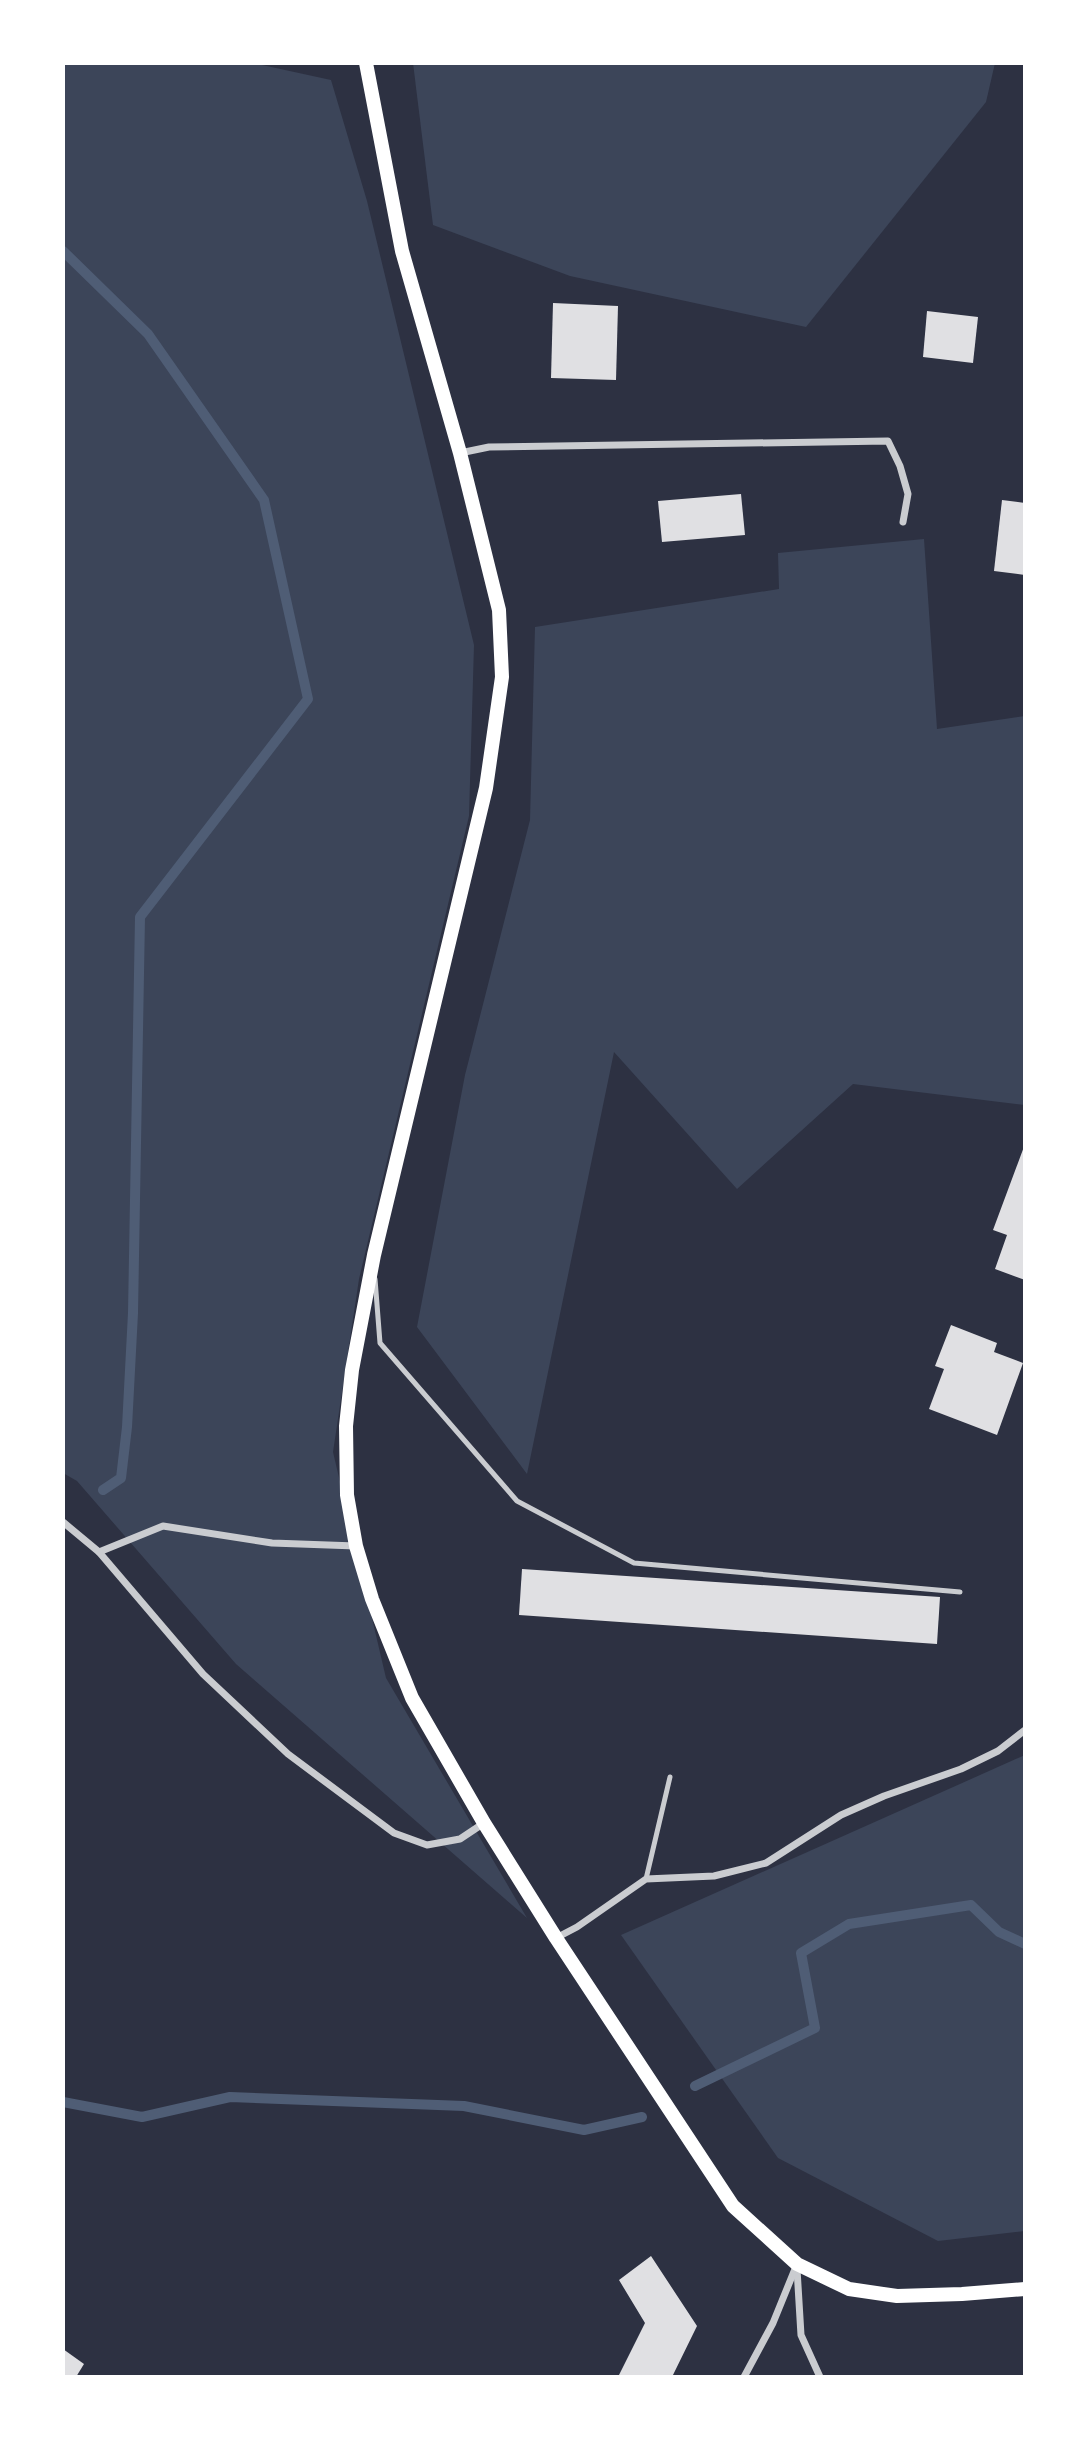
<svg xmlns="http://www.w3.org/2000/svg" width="1088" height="2440" font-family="Mulish,sans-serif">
<rect width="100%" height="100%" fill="#2d3142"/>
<!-- green -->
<g fill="#3c4559">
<polygon points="63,63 253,63 331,80 367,201 474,645 469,816 359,1279 333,1452 386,1678 527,1918 236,1664 77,1481 63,1473"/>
<polygon points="413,63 995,63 986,102 806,327 570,276 433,225"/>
<polygon points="924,539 937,729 1025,716 1025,1105 853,1084 737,1189 614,1052 527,1474 417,1327 465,1075 530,820 535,627 779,589 778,553"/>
<polygon points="1025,1755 1025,2231 938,2241 778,2158 621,1935"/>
</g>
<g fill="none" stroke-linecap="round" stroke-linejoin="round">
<!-- stream -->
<g stroke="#4f5d75" stroke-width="10">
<polyline points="63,251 148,334 264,500 308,699 140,917 133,1313 127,1427 121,1478 103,1490"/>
<polyline points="695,2086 815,2028 801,1953 849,1924 971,1905 999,1932 1025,1944"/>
<polyline points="63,2102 142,2117 230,2097 464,2106 584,2130 642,2117"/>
</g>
</g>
<!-- building -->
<g fill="#e0e0e3">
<polygon points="553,303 618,306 616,380 551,378"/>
<polygon points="927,311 978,317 973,363 923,357"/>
<polygon points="741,494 745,535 662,542 658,501"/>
<polygon points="1002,500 1025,503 1025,575 994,571"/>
<polygon points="1025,1144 1025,1280 995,1269 1007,1235 993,1230"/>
<polygon points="951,1325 997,1343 994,1352 1023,1363 997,1435 929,1409 944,1369 935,1366"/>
<polygon points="522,1569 940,1597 937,1644 519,1615"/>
<polygon points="651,2256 697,2326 672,2377 618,2377 645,2323 619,2280"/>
<polygon points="63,2349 84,2364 76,2377 63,2377"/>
</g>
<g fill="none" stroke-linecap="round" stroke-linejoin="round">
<!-- service -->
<g stroke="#caccd0" stroke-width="5">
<polyline points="375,1279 380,1343 517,1501 634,1563 960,1592"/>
<polyline points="646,1879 670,1777"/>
</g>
<!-- minor -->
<g stroke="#caccd0" stroke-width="7">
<polyline points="460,453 489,447 888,441 900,466 908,494 903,522"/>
<polyline points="63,1522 99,1552 203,1674 288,1754 394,1833 427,1845 460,1839 484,1823"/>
<polyline points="99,1552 163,1526 272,1543 356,1546"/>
<polyline points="556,1938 577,1927 646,1879 714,1876 766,1863 841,1815 884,1796 961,1769 998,1751 1025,1730"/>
<polyline points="797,2269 801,2335 820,2377"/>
<polyline points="744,2377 773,2323 797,2264"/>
</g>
<!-- secondary -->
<polyline stroke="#fff" stroke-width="14" points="366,63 402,251 460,453 499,610 502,677 486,788 374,1255 352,1370 346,1426 347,1495 356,1546 372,1599 412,1698 484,1823 556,1938 733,2206 797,2264 849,2289 897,2296 962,2294 1025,2289"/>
</g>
<!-- border -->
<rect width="1088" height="2440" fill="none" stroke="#ffffff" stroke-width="130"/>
</svg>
